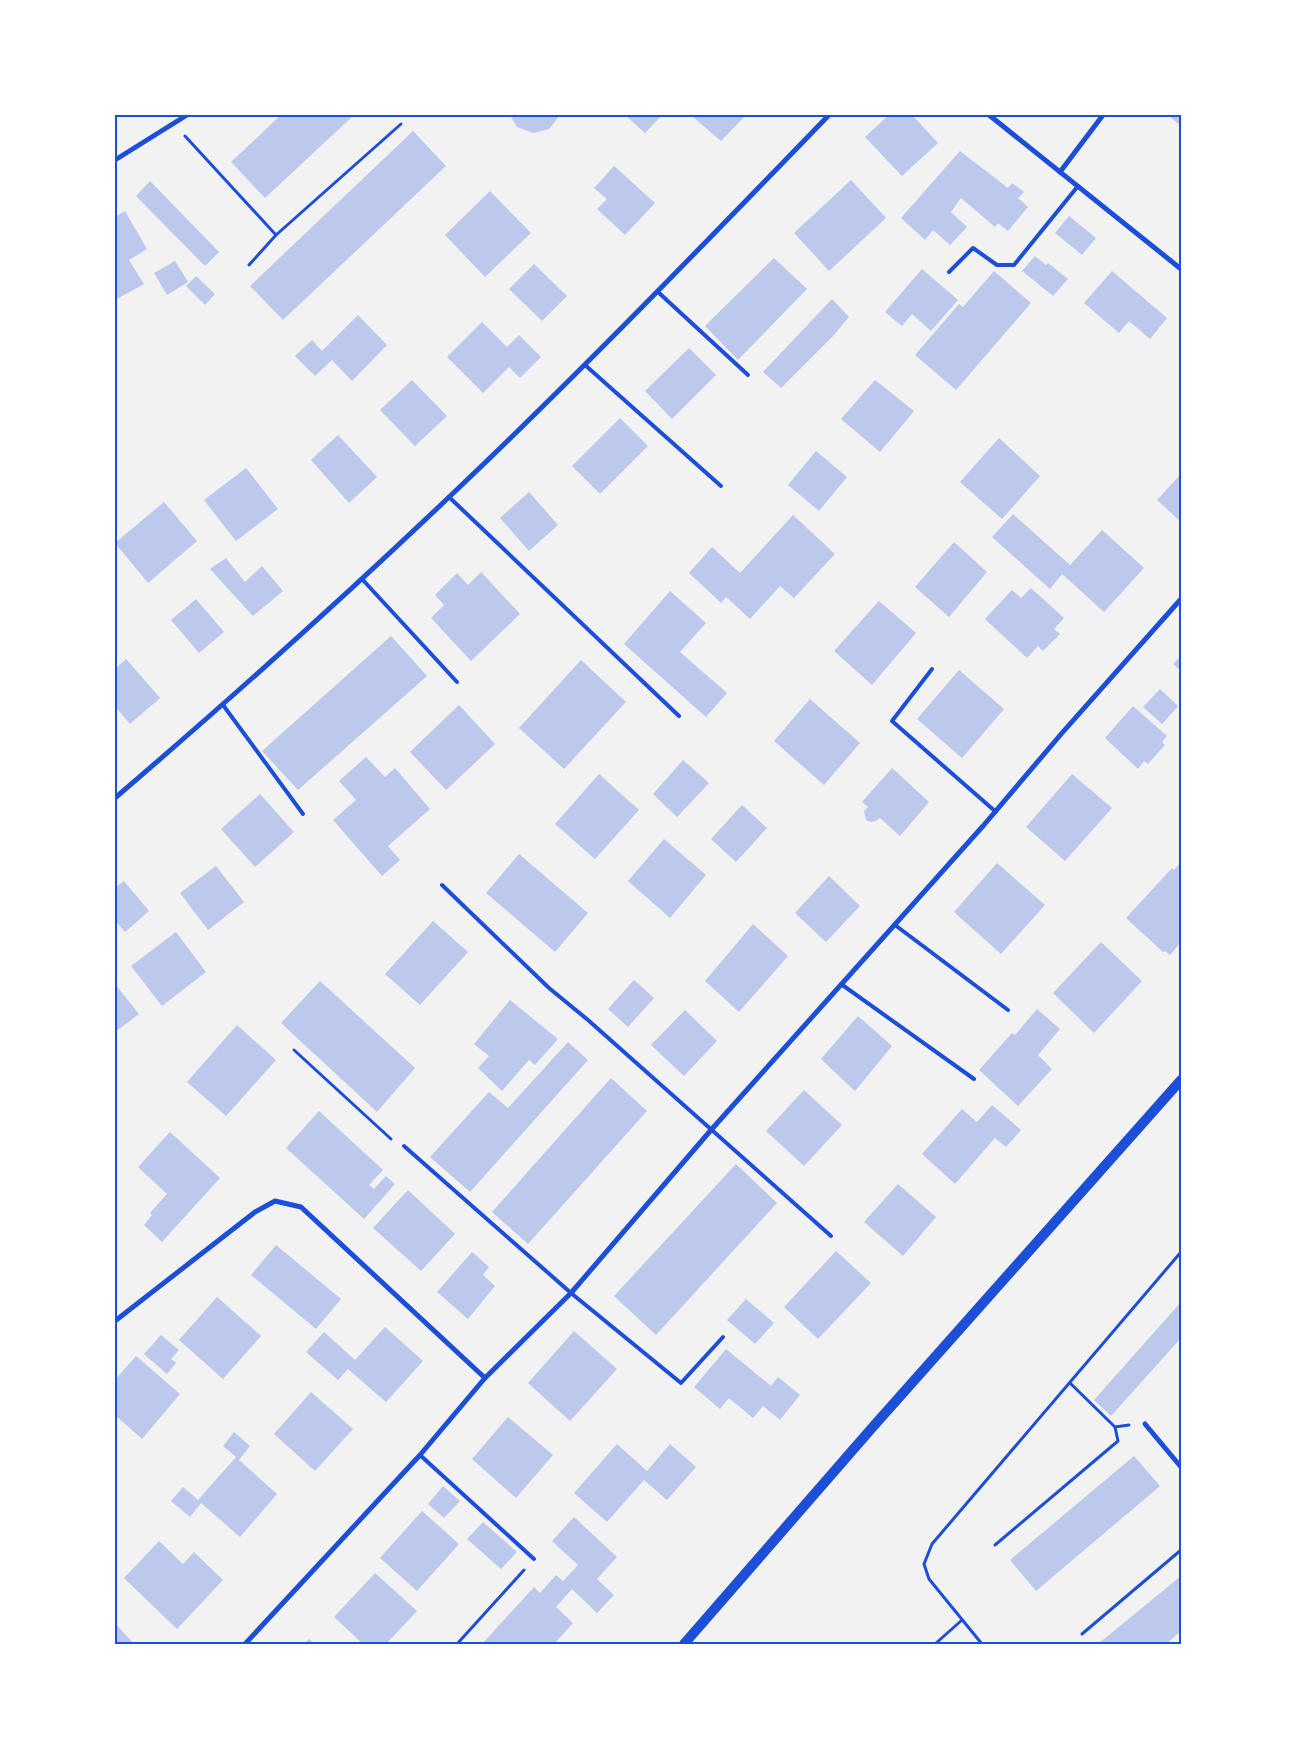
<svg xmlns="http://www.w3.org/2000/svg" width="1296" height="1759" font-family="Ubuntu,sans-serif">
<rect width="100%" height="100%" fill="#f2f2f2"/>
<!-- building -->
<g fill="#bdc9ec">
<polygon points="281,115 354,115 265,198 231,162"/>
<polygon points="510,115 560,115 549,129 533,133 517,127"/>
<polygon points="625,115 662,115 645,133"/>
<polygon points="695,115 746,115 721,141 693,117"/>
<polygon points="889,115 912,115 938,143 902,176 865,137"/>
<polygon points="1168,115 1181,115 1181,126"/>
<polygon points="413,131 446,166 283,320 250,286"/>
<polygon points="960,151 1008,188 1012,183 1024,192 1018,198 1028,207 1008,231 998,223 995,227 961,198 951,212 967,227 950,245 933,230 925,240 901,218"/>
<polygon points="614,166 655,203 625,235 597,209 607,199 594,188"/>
<polygon points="851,180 886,218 829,271 794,233"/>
<polygon points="150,181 219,252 205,266 136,196"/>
<polygon points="490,191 531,233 485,277 445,235"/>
<polygon points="125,211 147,249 129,260 144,284 117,299 115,295 115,217"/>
<polygon points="1069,216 1096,238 1082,255 1055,233"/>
<polygon points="1035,256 1046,265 1048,263 1068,279 1053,296 1022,271"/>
<polygon points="774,258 807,289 738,360 705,326"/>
<polygon points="175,261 188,282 167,295 154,273"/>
<polygon points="534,264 567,296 542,321 509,289"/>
<polygon points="922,269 958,300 931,331 912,314 902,326 885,312"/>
<polygon points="994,271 1031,303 956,390 915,355 959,304 963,307"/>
<polygon points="1112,271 1167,318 1150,339 1129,321 1119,333 1084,303"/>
<polygon points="196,276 215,294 205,305 186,286"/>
<polygon points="832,299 849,317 833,336 781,388 763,372"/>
<polygon points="358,315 387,345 352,381 332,360 315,376 295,356 312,340 322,351"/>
<polygon points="482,322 507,347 519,335 541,357 520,378 509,367 483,393 447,357"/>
<polygon points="689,348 716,375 672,419 645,391"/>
<polygon points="412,380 447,416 415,446 380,410"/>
<polygon points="875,380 914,411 880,452 841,419"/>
<polygon points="620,418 648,446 600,494 572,466"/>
<polygon points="338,435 377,477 349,503 311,460"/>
<polygon points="999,438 1040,476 1002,519 960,482"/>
<polygon points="816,451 847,477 819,511 788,485"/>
<polygon points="246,468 278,509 236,541 204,500"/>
<polygon points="1181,474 1181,522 1157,500"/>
<polygon points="529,492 558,525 529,551 500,518"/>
<polygon points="164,502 197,541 148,583 115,543"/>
<polygon points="1013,514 1070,565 1102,530 1144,568 1104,612 1062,574 1050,589 992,537"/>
<polygon points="793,515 835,554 794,598 780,586 750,619 726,597 721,603 689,573 712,547 740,573"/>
<polygon points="954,542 987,572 949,617 915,587"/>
<polygon points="226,558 245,582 262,566 283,591 253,616 210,569"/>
<polygon points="481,572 520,614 471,661 431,618 444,605 435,595 457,573 468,585"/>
<polygon points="1031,588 1064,618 1054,629 1060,634 1043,651 1038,646 1027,658 985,619 1012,590 1021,598"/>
<polygon points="670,591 706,623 680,652 727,693 706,717 624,644"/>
<polygon points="196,599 224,632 199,653 171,620"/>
<polygon points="879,601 916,633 872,685 834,651"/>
<polygon points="391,636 427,676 298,790 262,751"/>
<polygon points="1181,656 1181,671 1173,664"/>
<polygon points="126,659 160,698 130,724 115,706 115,669"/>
<polygon points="581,660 626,702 564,769 519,728"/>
<polygon points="959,670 1004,709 962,758 917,719"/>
<polygon points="1160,689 1178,706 1162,724 1143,707"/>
<polygon points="810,699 860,743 824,785 774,741"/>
<polygon points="459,705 495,744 446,790 410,752"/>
<polygon points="1133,706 1167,736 1162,742 1165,745 1148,764 1144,761 1138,769 1105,738"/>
<polygon points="366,757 385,777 395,768 430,809 388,846 400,860 382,876 333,820 356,800 339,781"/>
<polygon points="683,760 709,783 677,817 653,794"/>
<polygon points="892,768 929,802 900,836 880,818 876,821 871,822 866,820 864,811 868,807 862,802"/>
<polygon points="599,774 639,810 595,859 555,824"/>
<polygon points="1072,774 1112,808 1065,861 1026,827"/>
<polygon points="260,794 294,832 255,867 221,829"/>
<polygon points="742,805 767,828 736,862 711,839"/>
<polygon points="664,839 706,875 670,918 628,881"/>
<polygon points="519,854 588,913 555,952 486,893"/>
<polygon points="1181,862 1181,942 1170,955 1165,951 1163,952 1126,918 1172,868 1174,870"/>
<polygon points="997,863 1045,905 1001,954 954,912"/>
<polygon points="216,866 244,902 208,930 180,893"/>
<polygon points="829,876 860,906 826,942 795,913"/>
<polygon points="124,881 149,911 125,932 115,920 115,888"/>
<polygon points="433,921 468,952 420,1005 385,974"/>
<polygon points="753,924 788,956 739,1012 705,981"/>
<polygon points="176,932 206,972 162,1006 131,966"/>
<polygon points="1101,942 1142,981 1094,1033 1053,993"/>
<polygon points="634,980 654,998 628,1027 608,1009"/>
<polygon points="320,981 415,1068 377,1112 281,1023"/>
<polygon points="115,984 139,1014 115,1032"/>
<polygon points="510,1000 558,1039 535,1065 529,1060 502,1091 478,1068 489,1056 474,1044"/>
<polygon points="1037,1009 1060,1029 1038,1055 1052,1069 1018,1106 979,1070 1012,1033 1015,1035"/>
<polygon points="685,1010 717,1041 684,1076 651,1045"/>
<polygon points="858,1016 892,1046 855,1091 821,1059"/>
<polygon points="237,1025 276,1060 226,1116 187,1082"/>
<polygon points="568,1042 588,1060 470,1192 430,1157 489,1092 508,1108"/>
<polygon points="611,1078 647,1111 528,1244 492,1212"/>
<polygon points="804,1090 842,1125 804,1166 766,1131"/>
<polygon points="992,1105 1021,1130 1006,1147 995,1138 955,1184 922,1154 962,1109 977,1122"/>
<polygon points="319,1111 383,1170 369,1185 374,1189 386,1176 395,1184 364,1219 286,1148"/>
<polygon points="170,1132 220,1178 162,1242 144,1225 152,1215 150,1213 167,1194 138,1167"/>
<polygon points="736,1164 777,1203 656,1335 614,1296"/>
<polygon points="898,1184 936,1217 903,1256 864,1222"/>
<polygon points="408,1190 455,1234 421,1271 373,1228"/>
<polygon points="276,1245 341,1299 316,1329 251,1275"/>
<polygon points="836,1251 871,1283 818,1339 784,1307"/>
<polygon points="472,1252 489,1267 483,1275 495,1286 468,1319 437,1292"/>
<polygon points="217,1297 261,1336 223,1379 179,1340"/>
<polygon points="746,1299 774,1323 755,1344 727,1320"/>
<polygon points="1181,1302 1181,1338 1111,1416 1094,1400"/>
<polygon points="385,1327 423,1361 386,1402 348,1369 338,1380 306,1352 324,1332 355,1360"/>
<polygon points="574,1331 617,1369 570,1421 528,1383"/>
<polygon points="161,1335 179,1350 171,1359 176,1363 167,1374 144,1354"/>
<polygon points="726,1349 771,1386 778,1377 800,1395 780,1420 763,1406 753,1418 729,1398 720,1409 694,1387"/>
<polygon points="136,1356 180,1394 142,1439 115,1415 115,1380"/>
<polygon points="311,1392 353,1429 315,1471 274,1434"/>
<polygon points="508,1417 553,1455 516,1498 472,1459"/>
<polygon points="234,1432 250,1446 239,1460 277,1494 240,1537 201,1503 190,1517 171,1501 183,1487 198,1500 236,1457 223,1446"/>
<polygon points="617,1444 647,1471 670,1444 696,1467 667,1500 644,1480 607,1522 574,1493"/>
<polygon points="1134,1456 1160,1486 1036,1591 1010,1560"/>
<polygon points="443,1486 460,1501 444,1518 428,1504"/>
<polygon points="422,1511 459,1544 417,1591 380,1558"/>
<polygon points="574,1517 617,1557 597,1579 614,1595 597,1613 572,1589 556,1607 573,1623 554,1644 482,1644 534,1587 540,1593 556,1575 563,1581 578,1565 552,1541"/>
<polygon points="483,1522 517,1552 501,1569 467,1539"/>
<polygon points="159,1541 183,1564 194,1552 223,1580 177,1629 124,1578"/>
<polygon points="375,1573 417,1611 386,1644 363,1644 334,1617"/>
<polygon points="1181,1576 1181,1631 1166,1644 1098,1644"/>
<polygon points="115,1623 134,1644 115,1644"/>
<polygon points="309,1639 315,1644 304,1644"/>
</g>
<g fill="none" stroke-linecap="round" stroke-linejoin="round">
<!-- path -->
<g stroke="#1d4ed8" stroke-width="3">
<polyline points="185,136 276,235 249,265"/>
<polyline points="276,235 401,124"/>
<polyline points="294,1050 391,1139"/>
<polyline points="1070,1383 1115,1427 1129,1425"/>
<polyline points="995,1545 1118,1441 1115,1427"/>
<polyline points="1082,1634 1181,1550"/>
<polyline points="457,1644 524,1570"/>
<polyline points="935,1644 962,1620"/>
<polyline points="982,1644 929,1579 924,1564 932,1544 1181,1252"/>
</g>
<!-- service -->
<g stroke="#1d4ed8" stroke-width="4">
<polyline points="949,272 973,248 997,265 1014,265 1078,186"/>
<polyline points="658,292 748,375"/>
<polyline points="585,365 721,486"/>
<polyline points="449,497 679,716"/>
<polyline points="362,579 457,682"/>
<polyline points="932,669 892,721 996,812"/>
<polyline points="223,705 303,814"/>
<polyline points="442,885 549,988 588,1020 831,1236"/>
<polyline points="895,925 1008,1010"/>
<polyline points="841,984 974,1079"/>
<polyline points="404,1146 571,1293 681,1383 723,1337"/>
<polyline points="420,1455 534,1559"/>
</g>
<!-- minor -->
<g stroke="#1d4ed8" stroke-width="5">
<polyline points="989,115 1181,269"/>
<polyline points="115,160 187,115"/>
<polyline points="1060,172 1103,115"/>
<path d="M 115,798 C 228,701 339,602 447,499 C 578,375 703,245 829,115"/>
<polyline points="115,1321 255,1212 275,1201 301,1207 485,1378"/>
<polyline points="1145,1424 1181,1467"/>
<polyline points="245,1644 420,1455 485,1378 571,1293 711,1130 983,826 1062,733 1181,599"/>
</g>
<!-- secondary -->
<polyline stroke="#1d4ed8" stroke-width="10" points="684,1644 871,1429 1181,1080"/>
</g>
<!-- border -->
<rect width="1296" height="1759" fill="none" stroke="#ffffff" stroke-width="232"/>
<rect x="116" y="116" width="1064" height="1527" fill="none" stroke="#1d4ed8" stroke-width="2"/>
</svg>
